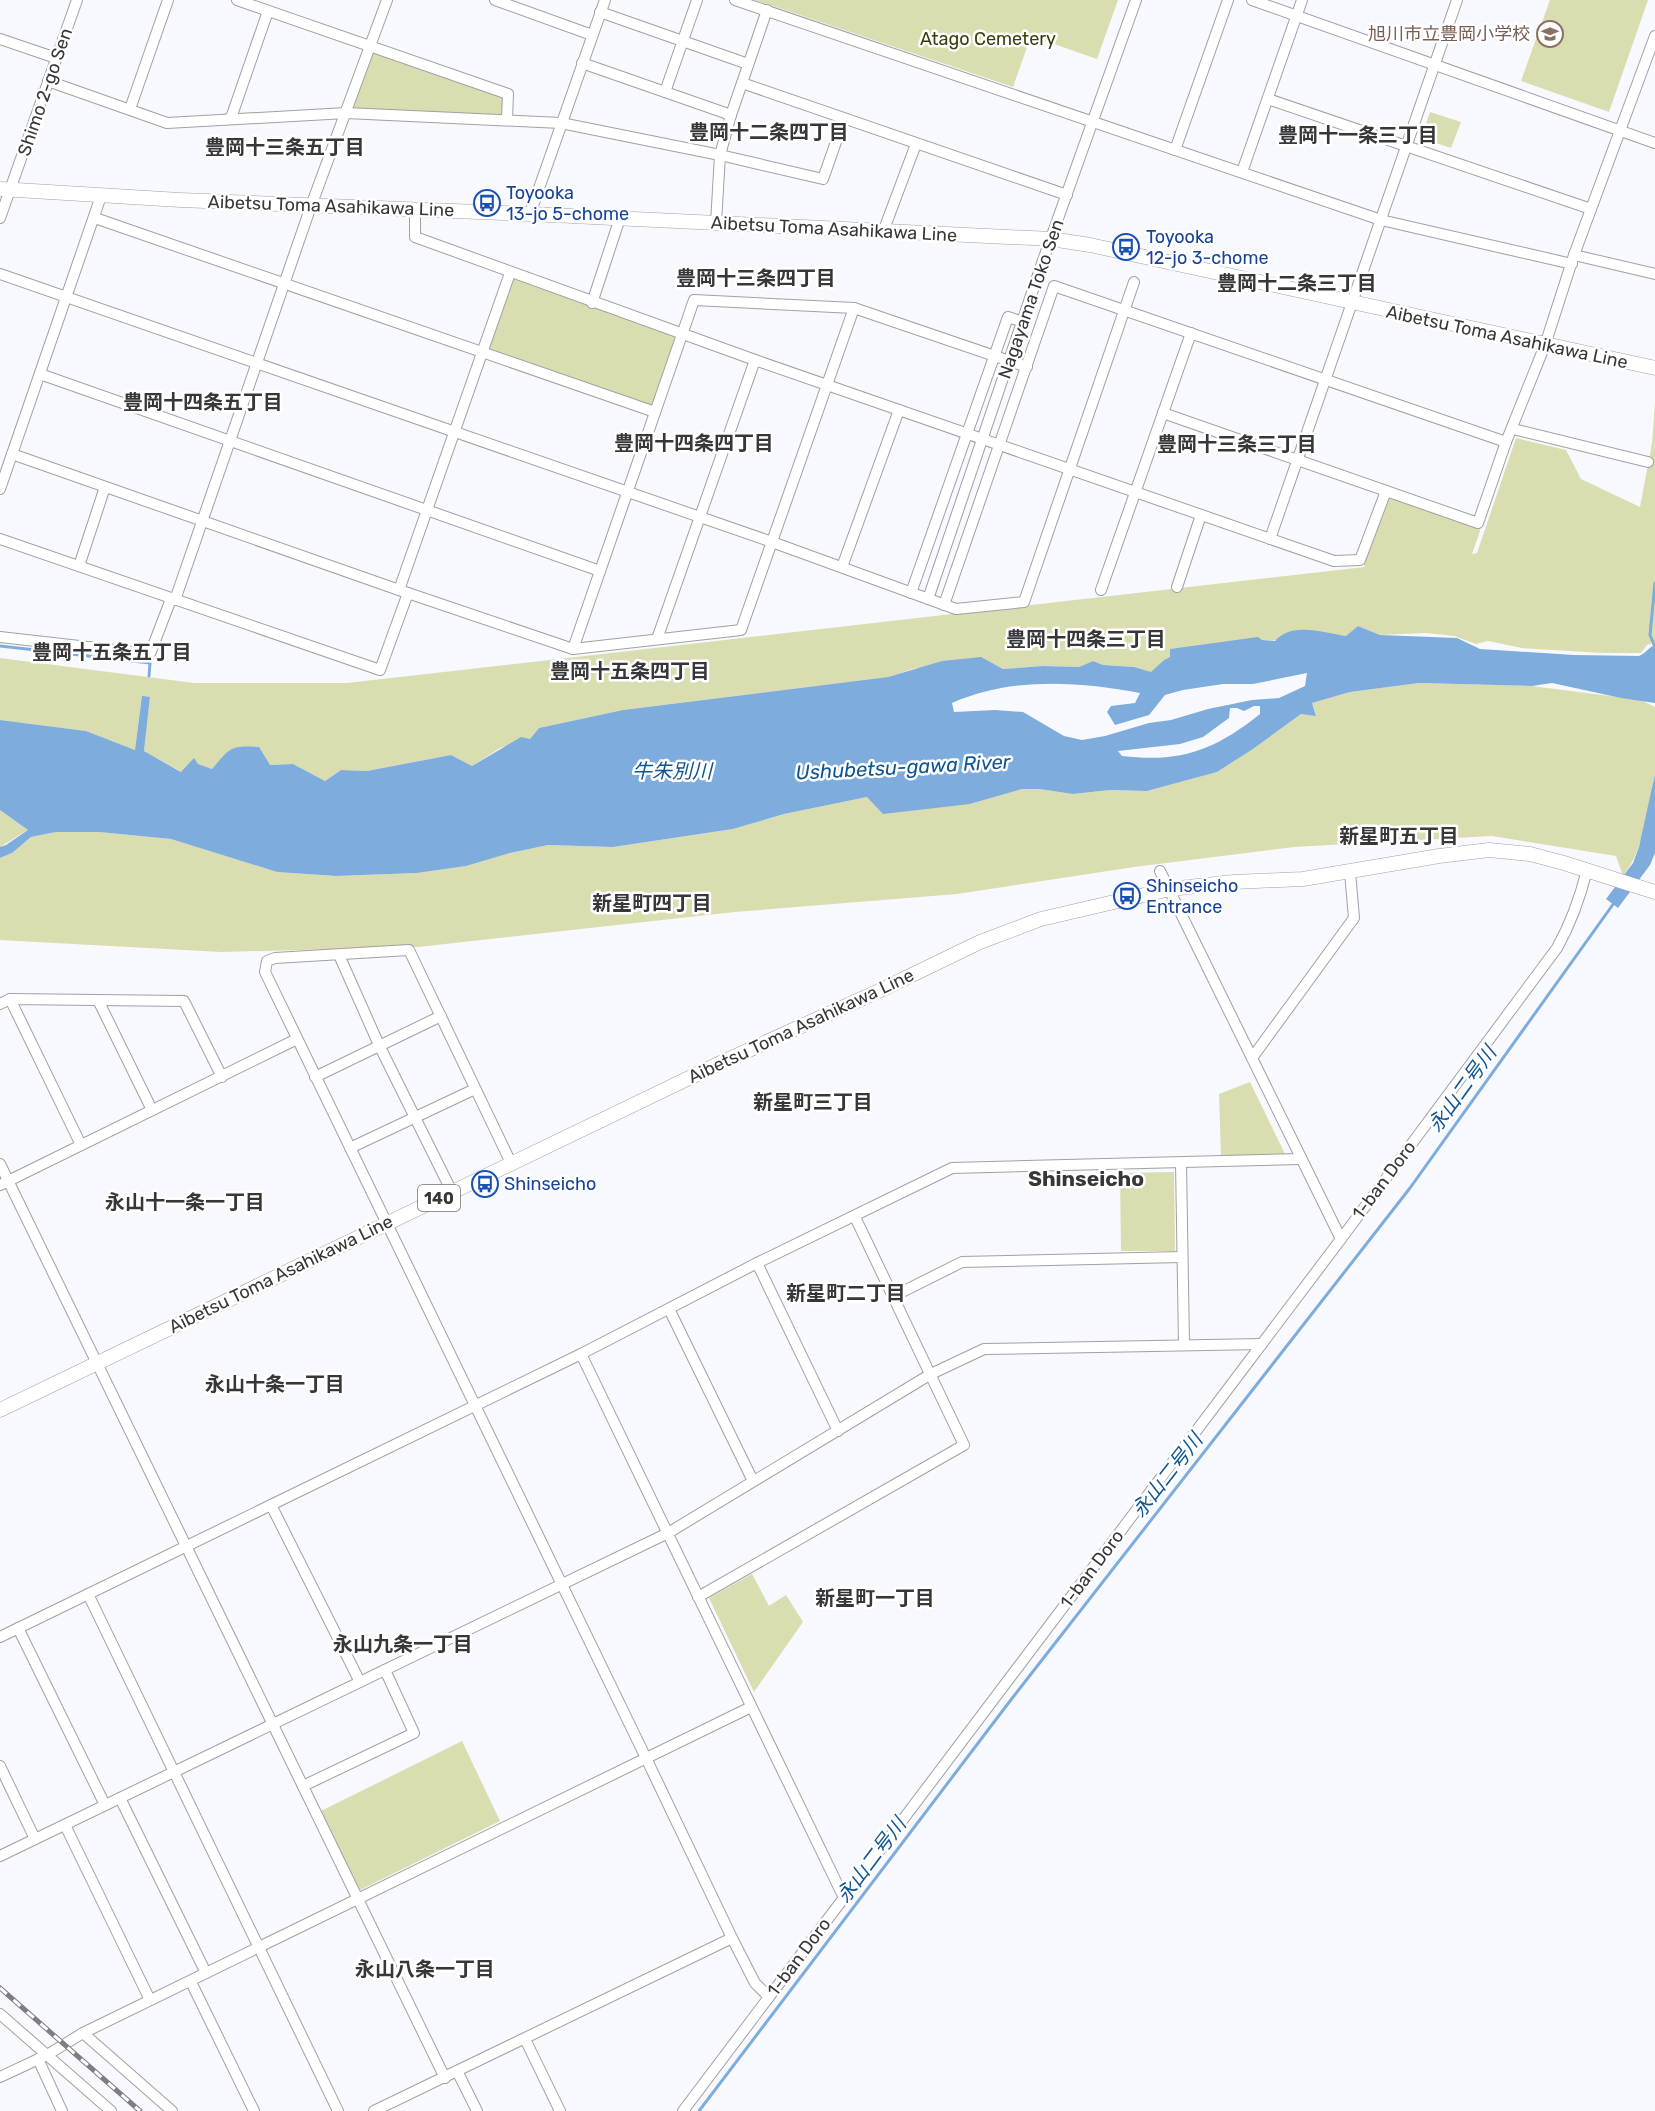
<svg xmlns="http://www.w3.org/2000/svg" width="1655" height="2111" font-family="Rubik,'Noto Sans JP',sans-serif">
<rect width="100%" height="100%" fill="#f8f9fe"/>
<!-- green -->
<g fill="#daddb0">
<polygon points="755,0 1118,0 1097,59 1031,36 1013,87"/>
<polygon points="1550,0 1648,0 1609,112 1521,81"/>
<polygon points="370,47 508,94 507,119 346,113"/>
<polygon points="1430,112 1461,122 1451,148 1421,138"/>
<polygon points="510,273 682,334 655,412 482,352"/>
<path d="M 1655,403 L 1655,642 L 1647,645 L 1641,653 L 1602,653 L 1522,648 L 1488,641 L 1476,644 L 1454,636 L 1426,633 L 1380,635 L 1358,626 L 1347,636 C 1318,632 1290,642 1262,640 L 1170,649 L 1171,657 L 1164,660 L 1152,673 L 1134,667 L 1103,665 L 1093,661 L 1079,667 L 1043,666 L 1003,669 L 993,664 L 916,668 L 888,677 L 623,710 L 539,728 L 530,739 L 500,748 L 472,766 L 451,755 L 367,771 L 341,770 L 325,781 L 293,764 L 270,765 L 225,754 L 212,769 L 198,764 L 182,772 L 144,751 L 150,697 L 142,697 L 135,750 L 86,731 L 0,720 L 0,658 L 194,683 L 347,683 L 1365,567 L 1360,560 L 1386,491 L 1478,523 L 1480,531 L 1472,554 L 1477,553 L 1516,438 L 1566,450 L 1581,479 L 1640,507 L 1652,443 Z"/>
<path d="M 1419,683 L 1532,686 L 1641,700 L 1655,707 C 1655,725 1655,757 1655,773 C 1648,807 1645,848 1623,876 L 1616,856 L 1492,836 L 1294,847 L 1134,867 L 957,894 L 735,912 L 418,947 L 221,952 L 0,940 L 0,858 L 12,853 L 31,837 L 56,832 L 99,832 L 171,839 L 277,872 L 336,876 L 417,873 L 466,866 L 510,853 L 548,845 L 613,847 L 733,829 L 784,814 L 867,797 L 970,804 L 1022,789 L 1039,789 L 1073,794 L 1110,790 L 1147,791 L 1217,772 L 1253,749 L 1301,714 L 1316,715 L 1312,703 L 1350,692 Z"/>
<polygon points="0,810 28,830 0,847"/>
<polygon points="1250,1082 1286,1156 1221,1157 1219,1094"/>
<polygon points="1174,1172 1175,1251 1121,1251 1120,1173"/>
<polygon points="752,1574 769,1606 786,1595 803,1622 754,1692 709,1598"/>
<polygon points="462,1741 500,1821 360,1890 319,1812"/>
</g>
<!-- water -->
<g fill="#7dacdd" fill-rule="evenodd">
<path d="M 1358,626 L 1380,635 L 1457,638 L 1480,649 L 1574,655 L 1639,656 C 1646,653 1648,648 1655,645 L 1655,703 L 1621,698 L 1552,683 L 1532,686 L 1419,683 L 1350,692 L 1312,703 L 1316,716 L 1301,714 L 1253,749 L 1217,772 L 1147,791 L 1110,790 L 1073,794 L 1039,789 L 1022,789 L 970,804 L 883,814 L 867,797 L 784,814 L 733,829 L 613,847 L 548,845 L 510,853 L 466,866 L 417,873 L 336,876 L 277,872 L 171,839 L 99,832 L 56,832 L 31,837 L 12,853 L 0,858 L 0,847 L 6,845 L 28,830 L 0,810 L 0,720 L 86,731 L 135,750 L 142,696 L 150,697 L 144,751 L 181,772 L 194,758 L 198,764 L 212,769 C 230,748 230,745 259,747 L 270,765 L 293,764 L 325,781 L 341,770 L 367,771 L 451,755 L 472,766 L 521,737 L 530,739 L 539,728 L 623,710 L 888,677 L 942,661 L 981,657 L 1003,669 L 1043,666 L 1079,667 L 1093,661 L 1103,665 L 1134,667 L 1151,672 L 1164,660 L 1170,657 L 1170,649 L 1258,637 L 1262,640 L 1275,641 C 1292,621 1324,633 1346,636 ZM 1307,673 L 1305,686 L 1279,698 L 1252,700 L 1208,709 L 1171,720 L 1149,723 L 1105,736 L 1082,740 L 1064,736 L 1023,712 L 995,710 L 954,712 L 952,703 C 1011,677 1077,681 1140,693 L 1135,703 L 1111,706 L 1107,712 L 1115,725 L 1149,715 L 1165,695 L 1183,690 L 1223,684 L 1253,684 ZM 1254,706 L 1260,706 L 1260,714 C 1215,750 1181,763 1122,756 L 1118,751 L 1180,744 L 1203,737 L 1229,718 L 1230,708 L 1237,708 L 1244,711 Z"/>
<polygon points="1655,774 1655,853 1650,865 1618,908 1606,899 1633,863 1639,847"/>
</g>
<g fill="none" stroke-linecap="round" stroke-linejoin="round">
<!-- stream -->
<g stroke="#7dacdd" stroke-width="3">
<polyline points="1655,583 1650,635 1655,647"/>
<polyline points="0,646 150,663 149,676"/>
<polyline points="699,2111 1010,1701 1410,1188 1614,903"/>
</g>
<defs>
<g id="minor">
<polyline points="237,0 508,94 507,119"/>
<polyline points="495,0 592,35"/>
<polyline points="735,0 1381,220 1572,264"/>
<polyline points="1252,0 1655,143"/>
<polyline points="600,12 748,64"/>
<polyline points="0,39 56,58"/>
<polyline points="582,63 731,115"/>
<polyline points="48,81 167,123 346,113 561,123 720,155 823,179 844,119"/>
<polyline points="742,83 1067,195"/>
<polyline points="665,92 697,0"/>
<polyline points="1268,99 1591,209"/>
<polyline points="130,109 168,0"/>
<polyline points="231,118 268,11"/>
<polyline points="1175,150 1228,0"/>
<polyline points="1242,172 1302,0"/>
<polyline points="415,210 415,237 755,360 1334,561 1360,560 1386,491"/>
<polyline points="530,214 605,0"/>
<polyline points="0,218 77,0"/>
<polyline points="95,218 655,412"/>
<polyline points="716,223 720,155 731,115 767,10"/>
<polyline points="883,232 916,144"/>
<polyline points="1574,255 1655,274"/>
<polyline points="0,274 772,542 956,609 1024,602 1134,282"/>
<polyline points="592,303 620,218"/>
<polyline points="40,374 600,571"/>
<polyline points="1163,413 1478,523 1506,442 1545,345 1574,255 1655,36"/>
<polyline points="1513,429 1648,462"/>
<polyline points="12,454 399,590 573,649 741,630 854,308"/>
<polyline points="0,489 101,196"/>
<polyline points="0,539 380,670 408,593"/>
<polyline points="1270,539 1457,0"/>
<polyline points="79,566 105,487"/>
<polyline points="842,567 899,410"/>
<polyline points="1177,587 1201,515"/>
<polyline points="399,590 510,273"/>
<polyline points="1101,590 1191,333"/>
<polyline points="911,593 1008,317 1023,322"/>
<polyline points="928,599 1041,266 1136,0"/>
<polyline points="175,600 311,206 387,0"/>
<polyline points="944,605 1054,286 1506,442"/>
<polyline points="0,637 150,654 171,599"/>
<polyline points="657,639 755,360"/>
<polyline points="573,649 694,300 854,308 1027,367"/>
<polyline points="1160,871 1341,1239"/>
<polyline points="339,955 379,1045 452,1192"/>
<polyline points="10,999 81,1145"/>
<polyline points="98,1000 152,1110"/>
<polyline points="0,1004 10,999 184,1001 222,1077"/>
<polyline points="1252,1058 1354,918 1350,872"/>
<polyline points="315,1077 441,1016"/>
<polyline points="350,1148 475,1089"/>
<polyline points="511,1163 409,950 275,958 267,961 265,972 646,1758 732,1938 755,1983 769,1997"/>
<polyline points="1181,1163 1184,1344"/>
<polyline points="0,1164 445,2078"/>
<polyline points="0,1185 297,1039"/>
<polyline points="757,1263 838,1431"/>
<polyline points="894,1296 962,1262 1182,1257"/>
<polyline points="669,1309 753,1481"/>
<polyline points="581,1354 844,1898"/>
<polyline points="271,1505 360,1682"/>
<polyline points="88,1594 338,2111"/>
<polyline points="698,1597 964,1445 855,1217"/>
<polyline points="18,1628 105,1805"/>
<polyline points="0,1637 581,1354 757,1263 952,1168 1300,1159"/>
<polyline points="0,1766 35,1839"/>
<polyline points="303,1786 414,1733 385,1670"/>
<polyline points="120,1798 206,1973"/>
<polyline points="65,1825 150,2000"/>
<polyline points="0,1856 668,1533 931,1374 984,1349 1262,1344"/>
<polyline points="191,1982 254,2111"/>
<polyline points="0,2014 111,2111"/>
<polyline points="525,2039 560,2111"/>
<polyline points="38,2059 62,2111"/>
<polyline points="457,2071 477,2111"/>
<polyline points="0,2077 47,2055 83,2033"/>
<polyline points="172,2111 83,2033 751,1707"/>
<polyline points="374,2111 732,1938"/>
<path d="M 683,2111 L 1341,1239 L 1557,948 C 1571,923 1580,898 1587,870"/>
</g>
<g id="major">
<polyline points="0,189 180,200 530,214 1051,239 1090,245 1655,368"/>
<polyline points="0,1410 716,1065 881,990 980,942 1041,919 1170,889 1234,882 1303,879 1439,856 1489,850 1530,854 1564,863 1655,892"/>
</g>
</defs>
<!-- minor casing -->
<use href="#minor" stroke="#a0a0a5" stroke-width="12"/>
<!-- major casing -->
<use href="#major" stroke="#a0a0a5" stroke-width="15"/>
<!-- minor -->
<use href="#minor" stroke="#fff" stroke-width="10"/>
<!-- major -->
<use href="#major" stroke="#fff" stroke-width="14"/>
<defs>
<polyline id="rail" points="0,1988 140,2111"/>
</defs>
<!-- rail casing -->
<use href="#rail" stroke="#7e7e82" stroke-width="5"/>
<!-- rail -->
<use href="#rail" stroke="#fff" stroke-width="3" stroke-dasharray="9" stroke-linecap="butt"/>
</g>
<!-- icons -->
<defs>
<symbol id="school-ring" viewBox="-11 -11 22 22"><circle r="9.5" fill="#fff" stroke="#8d6e63" stroke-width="1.5"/><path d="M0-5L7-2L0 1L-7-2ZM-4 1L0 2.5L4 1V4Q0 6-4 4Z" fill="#8d6e63"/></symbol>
<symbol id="bus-ring" viewBox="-11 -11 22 22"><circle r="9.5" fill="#fff" stroke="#1a4fb4" stroke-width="1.5"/><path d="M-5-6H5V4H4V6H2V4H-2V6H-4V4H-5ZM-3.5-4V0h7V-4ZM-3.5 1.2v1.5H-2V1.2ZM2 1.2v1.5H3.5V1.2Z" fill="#1a4fb4"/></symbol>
</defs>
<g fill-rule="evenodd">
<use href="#school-ring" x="1535" y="19" width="30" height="30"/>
<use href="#bus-ring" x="472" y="188" width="30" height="30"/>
<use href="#bus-ring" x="1111" y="232" width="30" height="30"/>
<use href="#bus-ring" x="1112" y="881" width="30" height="30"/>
<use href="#bus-ring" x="470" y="1169" width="30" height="30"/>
</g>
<g text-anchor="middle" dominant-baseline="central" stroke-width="5" stroke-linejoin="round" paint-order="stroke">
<!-- shield labels -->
<rect fill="#fff" stroke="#737375" stroke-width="1.5" x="418" y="1185" width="42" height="26" rx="4.5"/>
<g font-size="16" font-weight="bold" fill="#37373a">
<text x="439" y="1198">140</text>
</g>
<!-- education labels -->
<g font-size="18" fill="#785e54" stroke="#fff" text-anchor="end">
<text x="1530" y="34">旭川市立豊岡小学校</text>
</g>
<!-- park labels -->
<g font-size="18" fill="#3c3d08" stroke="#fff">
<text x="988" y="39">Atago Cemetery</text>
</g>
<!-- street labels -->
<g font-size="18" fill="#37373a" stroke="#fff">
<text transform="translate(45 92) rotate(-71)">Shimo 2-go Sen</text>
<text transform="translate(331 206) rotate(2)">Aibetsu Toma Asahikawa Line</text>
<text transform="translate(834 229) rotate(3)">Aibetsu Toma Asahikawa Line</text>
<text transform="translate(1031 299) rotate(-71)">Nagayama Toko Sen</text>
<text transform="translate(1507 337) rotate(12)">Aibetsu Toma Asahikawa Line</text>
<text transform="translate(801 1026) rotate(-25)">Aibetsu Toma Asahikawa Line</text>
<text transform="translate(1384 1180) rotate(-53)">1-ban Doro</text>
<text transform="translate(281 1274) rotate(-26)">Aibetsu Toma Asahikawa Line</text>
<text transform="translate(1092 1569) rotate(-53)">1-ban Doro</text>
<text transform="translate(799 1957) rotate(-53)">1-ban Doro</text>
</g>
<!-- transit labels -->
<g font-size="18" fill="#164399" stroke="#fff" text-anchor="start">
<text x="506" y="193">Toyooka<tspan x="506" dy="21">13-jo 5-chome</tspan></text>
<text x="1146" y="237">Toyooka<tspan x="1146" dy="21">12-jo 3-chome</tspan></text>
<text x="1146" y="886">Shinseicho<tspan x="1146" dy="21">Entrance</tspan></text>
<text x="504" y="1184">Shinseicho</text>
</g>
<!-- neighbourhood labels -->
<g font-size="20" font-weight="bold" fill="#37373a" stroke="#fff">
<text x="769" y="132">豊岡十二条四丁目</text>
<text x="1358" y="135">豊岡十一条三丁目</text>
<text x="285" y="147">豊岡十三条五丁目</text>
<text x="756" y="278">豊岡十三条四丁目</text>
<text x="1297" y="283">豊岡十二条三丁目</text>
<text x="203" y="402">豊岡十四条五丁目</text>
<text x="694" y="443">豊岡十四条四丁目</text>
<text x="1237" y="444">豊岡十三条三丁目</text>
<text x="1086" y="639">豊岡十四条三丁目</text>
<text x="112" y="652">豊岡十五条五丁目</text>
<text x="630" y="671">豊岡十五条四丁目</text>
<text x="1399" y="836">新星町五丁目</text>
<text x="652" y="903">新星町四丁目</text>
<text x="813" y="1102">新星町三丁目</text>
<text x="185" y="1202">永山十一条一丁目</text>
<text x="846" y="1293">新星町二丁目</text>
<text x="275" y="1384">永山十条一丁目</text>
<text x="875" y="1598">新星町一丁目</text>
<text x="403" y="1644">永山九条一丁目</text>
<text x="425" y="1969">永山八条一丁目</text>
</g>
<!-- water labels -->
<g font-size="20" font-style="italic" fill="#0f5591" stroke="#fff">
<text transform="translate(903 767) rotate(-3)">Ushubetsu-gawa River</text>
<text x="672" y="771">牛朱別川</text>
<text transform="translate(1462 1089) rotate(-54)">永山二号川</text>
<text transform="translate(1167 1475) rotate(-52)">永山二号川</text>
<text transform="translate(871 1860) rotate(-53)">永山二号川</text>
</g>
<!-- quarter labels -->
<g font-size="21" font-weight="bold" fill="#37373a" stroke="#fff">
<text x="1086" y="1178">Shinseicho</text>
</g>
</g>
</svg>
